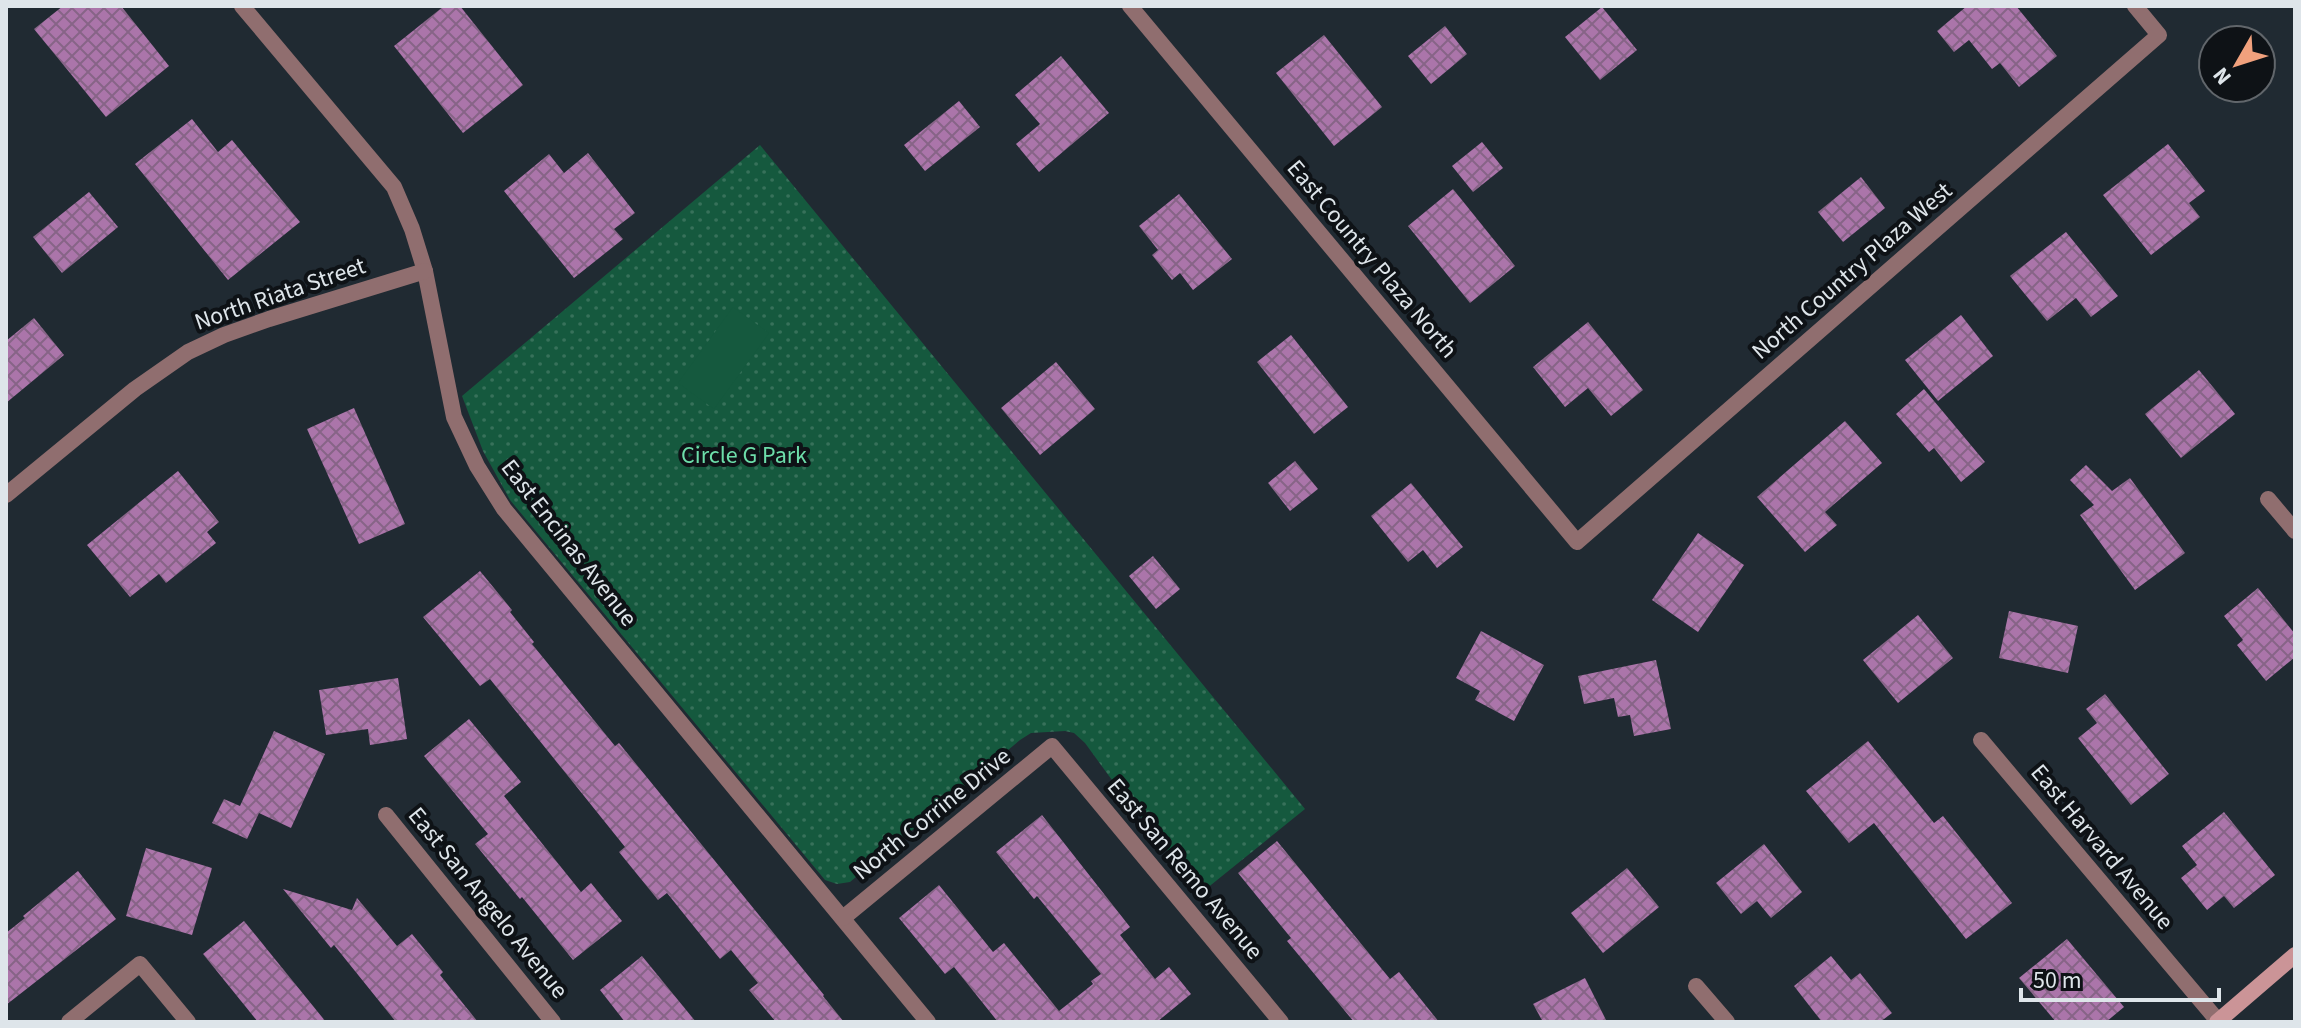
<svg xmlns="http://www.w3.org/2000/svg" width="2301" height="1028" font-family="'Source Sans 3',sans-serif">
<defs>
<pattern id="grass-dots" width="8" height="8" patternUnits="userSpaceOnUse" patternTransform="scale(2)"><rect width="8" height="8" fill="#15593e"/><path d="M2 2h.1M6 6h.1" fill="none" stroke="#37715a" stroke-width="1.8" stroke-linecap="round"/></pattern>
<pattern id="building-cross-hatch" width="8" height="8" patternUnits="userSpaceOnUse" patternTransform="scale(2)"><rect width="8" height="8" fill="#ab75aa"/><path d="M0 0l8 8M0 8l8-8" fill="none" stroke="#876487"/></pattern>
</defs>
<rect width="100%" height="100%" fill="#202a32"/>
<!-- grass -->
<polygon fill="url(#grass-dots)" points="760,145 1305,809 1201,893 1109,776 1085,743 1074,733 1065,731 1031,733 1020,740 850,882 837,884 825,880 510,500 483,451 462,396"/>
<!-- pitch -->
<polygon fill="#15593e" points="733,307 769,333 714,409 678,383"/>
<!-- building -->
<g fill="url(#building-cross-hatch)">
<polygon points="63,6 121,6 169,66 106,117 34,29"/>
<polygon points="444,6 460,6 523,85 463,133 394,46"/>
<polygon points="1967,6 2016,6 2057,56 2019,87 2000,63 1992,69 1969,40 1954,52 1937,31"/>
<polygon points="1602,7 1637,50 1600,80 1565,37"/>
<polygon points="1445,26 1467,54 1431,84 1408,56"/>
<polygon points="1324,35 1382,107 1334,146 1276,73"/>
<polygon points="1061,56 1109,113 1039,172 1016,144 1040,124 1015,95"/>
<polygon points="959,101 980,127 925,171 904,145"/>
<polygon points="192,119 218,152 232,140 300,222 228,280 135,164"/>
<polygon points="1482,142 1503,168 1473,192 1452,166"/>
<polygon points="2168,144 2205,191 2189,203 2200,217 2151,255 2103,195"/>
<polygon points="588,153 635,213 614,229 623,239 574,278 504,191 549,154 564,173"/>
<polygon points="1861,177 1885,208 1843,242 1818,212"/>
<polygon points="1453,189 1515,266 1470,303 1408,226"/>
<polygon points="89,192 118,227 62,273 33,237"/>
<polygon points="1179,194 1232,259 1193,290 1180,273 1172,280 1152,255 1158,250 1139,226"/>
<polygon points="2066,232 2118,296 2091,317 2076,298 2047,321 2010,276"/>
<polygon points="1961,315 1993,356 1938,401 1905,360"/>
<polygon points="34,318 64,355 6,403 6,341"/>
<polygon points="1588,322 1643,390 1611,416 1588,388 1565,407 1533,367"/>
<polygon points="1291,335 1348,407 1314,434 1257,362"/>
<polygon points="1056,362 1095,409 1040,455 1001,408"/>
<polygon points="2199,370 2235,414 2181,458 2145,414"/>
<polygon points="1924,389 1985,462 1961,482 1934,448 1929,452 1896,414"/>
<polygon points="354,408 405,524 359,544 307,429"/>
<polygon points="1845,421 1882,463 1825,512 1837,525 1805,552 1757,497"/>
<polygon points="1295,461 1318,489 1290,511 1268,483"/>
<polygon points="2086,465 2112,491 2130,478 2185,553 2135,590 2080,515 2094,505 2070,480"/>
<polygon points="178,471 219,522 207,532 216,543 166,583 159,574 130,597 87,545"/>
<polygon points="1411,483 1463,547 1437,568 1423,550 1408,562 1371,516"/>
<polygon points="1698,533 1744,565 1698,632 1652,600"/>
<polygon points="1153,556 1180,589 1156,609 1129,576"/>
<polygon points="480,571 512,610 510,612 534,642 532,644 615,746 619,743 824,995 823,996 844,1022 776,1022 749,990 758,983 731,950 720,959 667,893 658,900 619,852 625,847 490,679 480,686 423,617"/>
<polygon points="2258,588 2295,634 2295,657 2266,681 2237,645 2243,640 2224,616"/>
<polygon points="2009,611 2078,626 2068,673 1999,658"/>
<polygon points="1918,615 1953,658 1898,703 1863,660"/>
<polygon points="1481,631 1544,665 1514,721 1475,700 1480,691 1456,678"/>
<polygon points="1656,660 1671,729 1634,736 1630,715 1618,717 1614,698 1584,704 1578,676"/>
<polygon points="398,678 407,739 370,745 368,729 326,735 319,690"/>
<polygon points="2105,694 2169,774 2131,805 2078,738 2097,723 2086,709"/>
<polygon points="469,719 521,782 504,796 581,892 591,883 622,921 573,960 522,897 520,899 475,844 488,834 424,756"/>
<polygon points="274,731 325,754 291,828 259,813 247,839 212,823 224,799 240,806"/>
<polygon points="1868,741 1934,823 1943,816 2012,903 1966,939 1874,823 1849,843 1806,791"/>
<polygon points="2224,812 2275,875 2234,908 2224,896 2207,910 2181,878 2197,865 2182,846"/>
<polygon points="1042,815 1130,927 1120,935 1155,979 1169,967 1191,994 1157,1022 998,1022 954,967 945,974 899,918 939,885 993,952 1004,943 1059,1011 1093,984 1091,981 1101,974 1037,896 1034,899 996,852"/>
<polygon points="1277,841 1390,979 1399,972 1439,1022 1354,1022 1287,941 1291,938 1238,873"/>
<polygon points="1764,844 1802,892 1771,918 1757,901 1741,914 1716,883"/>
<polygon points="146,848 212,868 192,935 126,916"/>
<polygon points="1627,868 1659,907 1603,953 1571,913"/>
<polygon points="78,871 116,919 6,1005 6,933 25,918 23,916"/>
<polygon points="283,889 352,910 357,898 397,946 412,934 443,972 440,975 478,1022 396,1022 334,945 331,948"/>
<polygon points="244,921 326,1022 258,1022 203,954"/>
<polygon points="2067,939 2124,1007 2106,1022 2056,1022 2019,978"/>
<polygon points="642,956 696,1022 625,1022 600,990"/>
<polygon points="1831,956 1851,980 1860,973 1892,1013 1880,1022 1822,1022 1794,986"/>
<polygon points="1585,978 1607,1022 1543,1022 1533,1004"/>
</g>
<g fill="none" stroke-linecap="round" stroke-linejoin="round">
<!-- street -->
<g stroke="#906e6f" stroke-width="16">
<polyline points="242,6 394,187 412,229 425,271 454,417 477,466 504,509 928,1022"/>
<polyline points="1130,6 1577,542 2159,35 2135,6"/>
<polyline points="6,495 135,389 188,352 224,335 269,319 425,271"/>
<polyline points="2268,499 2295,531"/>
<polyline points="1981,740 2218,1021"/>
<polyline points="386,815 553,1022"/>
<polyline points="843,918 1052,746 1281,1022"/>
<polyline points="1696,986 1727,1022"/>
<polyline points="69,1022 140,964 188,1022"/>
</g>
<!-- secondary -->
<polyline stroke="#cb9497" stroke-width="16" points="2217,1022 2295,955"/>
</g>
<g text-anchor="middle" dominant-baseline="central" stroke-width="8" stroke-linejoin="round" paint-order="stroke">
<!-- street labels -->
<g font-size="24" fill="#dee5ea" stroke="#0e1216">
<text transform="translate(1372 259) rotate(50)">East Country Plaza North</text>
<text transform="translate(1852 271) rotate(-41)">North Country Plaza West</text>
<text transform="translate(280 294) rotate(-19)">North Riata Street</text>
<text transform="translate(569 543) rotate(52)">East Encinas Avenue</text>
<text transform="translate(932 814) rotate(-39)">North Corrine Drive</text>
<text transform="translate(2102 847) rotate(50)">East Harvard Avenue</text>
<text transform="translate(1185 869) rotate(50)">East San Remo Avenue</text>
<text transform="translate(488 903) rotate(51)">East San Angelo Avenue</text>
</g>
<!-- park labels -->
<g font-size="24" fill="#6ddeaa" stroke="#0e1216">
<text x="744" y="455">Circle G Park</text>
</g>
</g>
<!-- border -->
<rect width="2301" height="1028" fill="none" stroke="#dee5ea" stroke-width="16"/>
<!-- north arrow -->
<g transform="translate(2237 64) rotate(231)"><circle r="38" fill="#0e1216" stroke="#61666b" stroke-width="2"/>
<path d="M0-6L14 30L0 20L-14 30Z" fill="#f1a17d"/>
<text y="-12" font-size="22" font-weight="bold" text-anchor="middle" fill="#dee5ea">N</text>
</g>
<!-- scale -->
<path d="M2021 988v12h198v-12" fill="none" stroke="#dee5ea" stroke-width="4"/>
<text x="2033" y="988" font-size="24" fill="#dee5ea" stroke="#0e1216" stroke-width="6" paint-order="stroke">50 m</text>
</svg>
